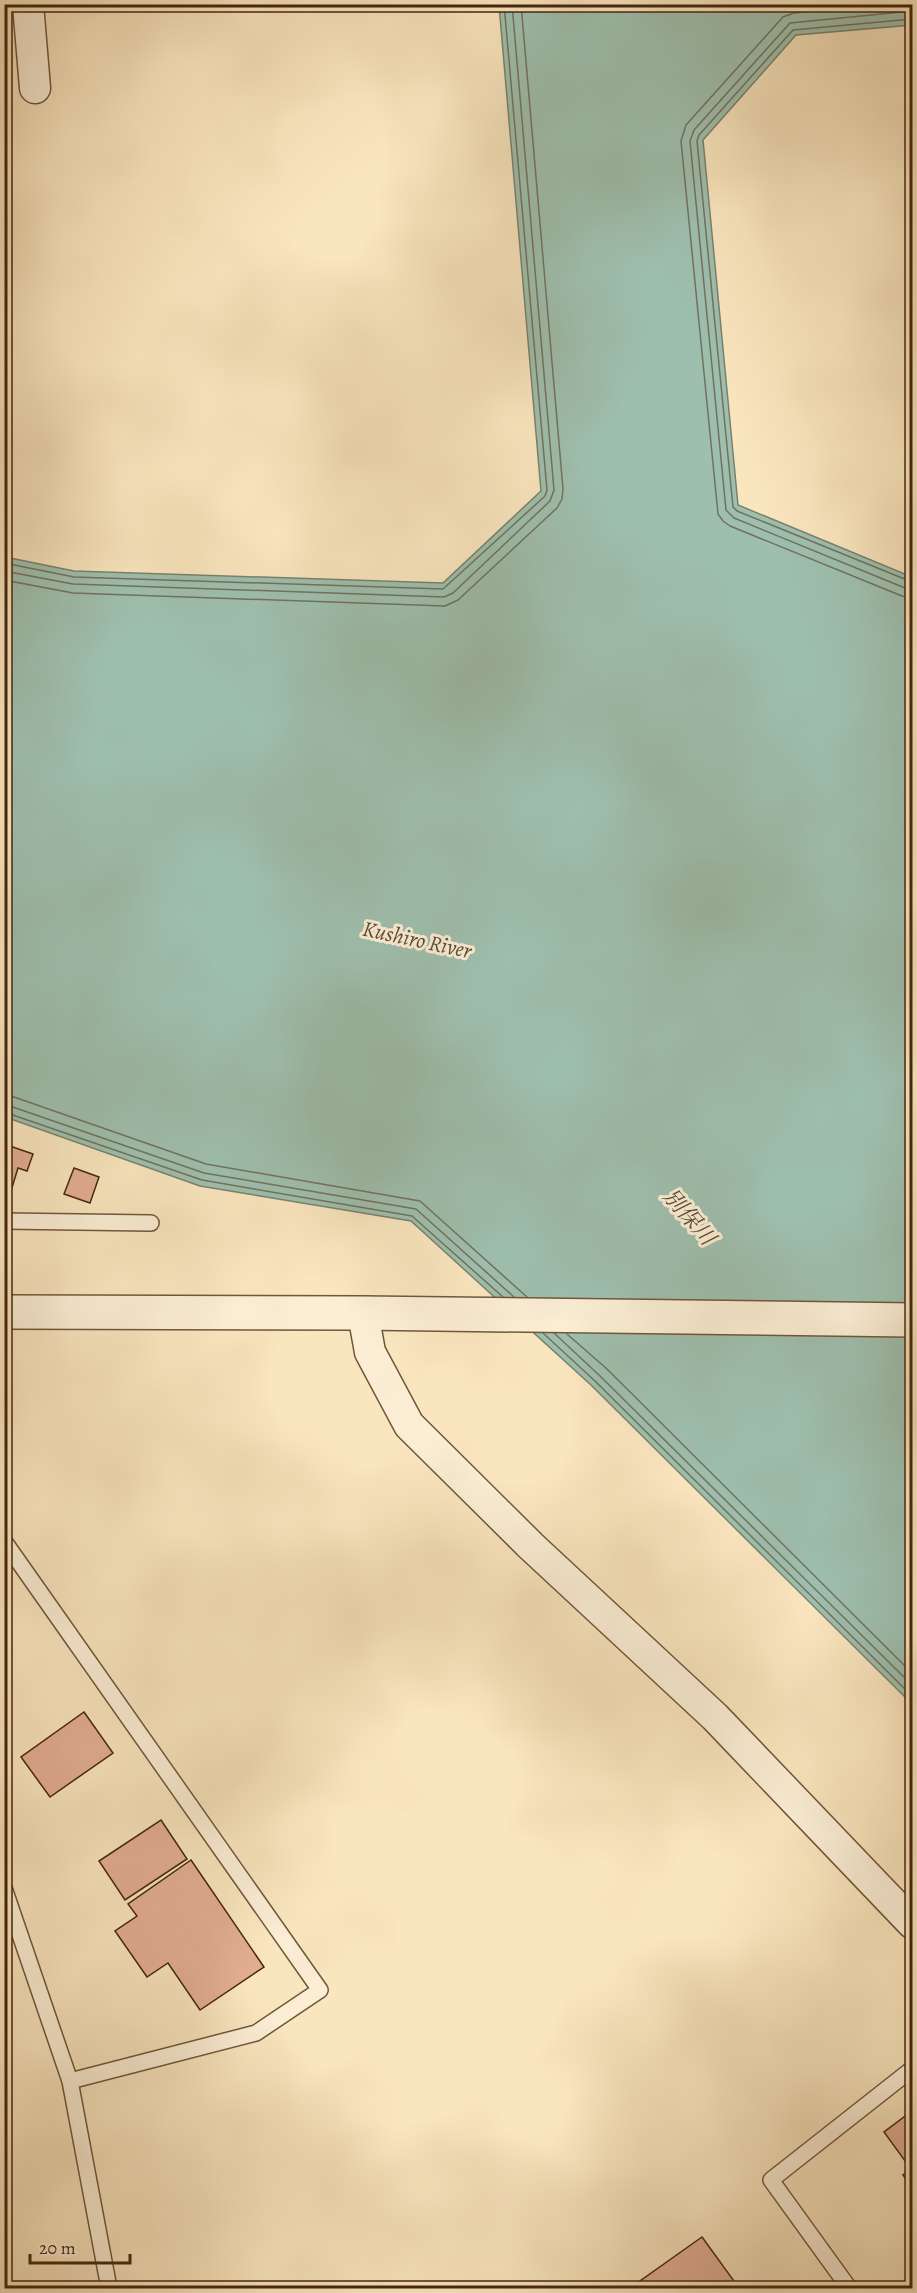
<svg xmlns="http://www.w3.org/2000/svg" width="917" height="2293" font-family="Alegreya,'Noto Serif JP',serif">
<rect width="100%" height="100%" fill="#f9e5be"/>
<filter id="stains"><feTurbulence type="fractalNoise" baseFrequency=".00333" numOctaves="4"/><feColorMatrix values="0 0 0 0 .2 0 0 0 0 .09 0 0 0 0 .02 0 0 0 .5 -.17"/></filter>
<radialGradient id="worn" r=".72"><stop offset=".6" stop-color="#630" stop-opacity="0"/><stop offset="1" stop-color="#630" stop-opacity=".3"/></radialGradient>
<!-- water -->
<polygon fill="#9ebfae" stroke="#7a826e" stroke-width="1.5" points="499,5 912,5 912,25 796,35 703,140 738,505 912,577 912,1704 591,1385 411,1221 200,1186 5,1117 5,557 74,571 443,583 541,491"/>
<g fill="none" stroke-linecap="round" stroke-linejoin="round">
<!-- shore -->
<g stroke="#71725e" stroke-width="1.5">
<polyline points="885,4 794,13 783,17 686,125 681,141 718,514 723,521 730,526 902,596 912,598"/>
<polyline points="912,11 790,23 694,130 690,141 726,510 734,518 905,588 912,589"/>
<polyline points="912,19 793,30 699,135 697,141 733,507 737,511 912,582"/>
<polyline points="4,563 74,577 443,589 545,496 547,490 504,4"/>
<polyline points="4,571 73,584 444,597 453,593 550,501 554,490 512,4"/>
<polyline points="4,580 73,593 445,606 458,600 557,508 562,499 563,489 521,4"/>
<polyline points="4,1095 14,1097 206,1164 420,1201 527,1297"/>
<polyline points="4,1104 204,1173 416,1209 514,1297"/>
<polyline points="4,1112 202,1180 412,1216 503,1297"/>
<polyline points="543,1333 595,1381 912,1696"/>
<polyline points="554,1333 600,1376 912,1685"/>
<polyline points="567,1334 607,1369 912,1673"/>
</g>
</g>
<!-- building -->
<g fill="#e2ad93" stroke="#44260d" stroke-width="1.5">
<polygon points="4,1144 33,1154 27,1171 18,1168 6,1207"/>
<polygon points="74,1168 99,1177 90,1203 64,1194"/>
<polygon points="84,1712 113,1753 50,1797 21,1757"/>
<polygon points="161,1820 187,1859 125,1900 99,1861"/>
<polygon points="191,1860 264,1967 200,2010 168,1963 147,1977 115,1931 137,1916 128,1904"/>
<polygon points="912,2111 912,2188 903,2175 911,2169 884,2132"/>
<polygon points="702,2237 739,2288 630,2288"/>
</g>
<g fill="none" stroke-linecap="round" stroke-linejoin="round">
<defs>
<g id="service">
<polyline points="4,1221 151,1223"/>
<polyline points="4,1541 320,1990 256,2033 70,2081"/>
<polyline points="4,1888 70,2081 109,2288"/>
<polyline points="849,2288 771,2180 912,2069"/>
</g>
<g id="minor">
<polyline points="28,4 35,88"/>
<polyline points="363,1313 370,1352 409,1425 531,1546 715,1717 912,1923"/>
</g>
<polyline id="tertiary" points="4,1312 363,1313 912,1320"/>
</defs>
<!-- service casing -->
<use href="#service" stroke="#715639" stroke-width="18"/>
<!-- minor casing -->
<use href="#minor" stroke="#715639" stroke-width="33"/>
<!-- tertiary casing -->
<use href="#tertiary" stroke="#715639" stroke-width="36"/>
<!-- service -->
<use href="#service" stroke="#fbeed5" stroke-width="15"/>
<!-- minor -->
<use href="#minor" stroke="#fbeed5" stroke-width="30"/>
<!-- tertiary -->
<use href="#tertiary" stroke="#fbeed5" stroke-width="33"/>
</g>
<g text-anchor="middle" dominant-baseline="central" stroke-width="6" stroke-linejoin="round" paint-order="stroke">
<!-- water labels -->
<g font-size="22" font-style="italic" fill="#5a4c35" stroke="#fbeed5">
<text transform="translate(417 940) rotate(12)">Kushiro River</text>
<text transform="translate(689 1217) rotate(49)">別保川</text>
</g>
</g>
<!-- margin -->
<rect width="917" height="2293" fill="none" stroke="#f9e5be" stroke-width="24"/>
<rect x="6" y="6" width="905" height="2281" fill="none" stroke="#44260d" stroke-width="3"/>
<rect x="12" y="12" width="893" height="2269" fill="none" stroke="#44260d" stroke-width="1.5"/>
<!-- scale -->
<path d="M30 2254v9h100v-9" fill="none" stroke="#44260d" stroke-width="3"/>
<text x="39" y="2254" font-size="18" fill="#44260d" stroke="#fbeed5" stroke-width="4.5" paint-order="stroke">20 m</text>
<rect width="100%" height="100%" filter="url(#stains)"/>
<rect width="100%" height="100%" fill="url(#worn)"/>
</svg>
